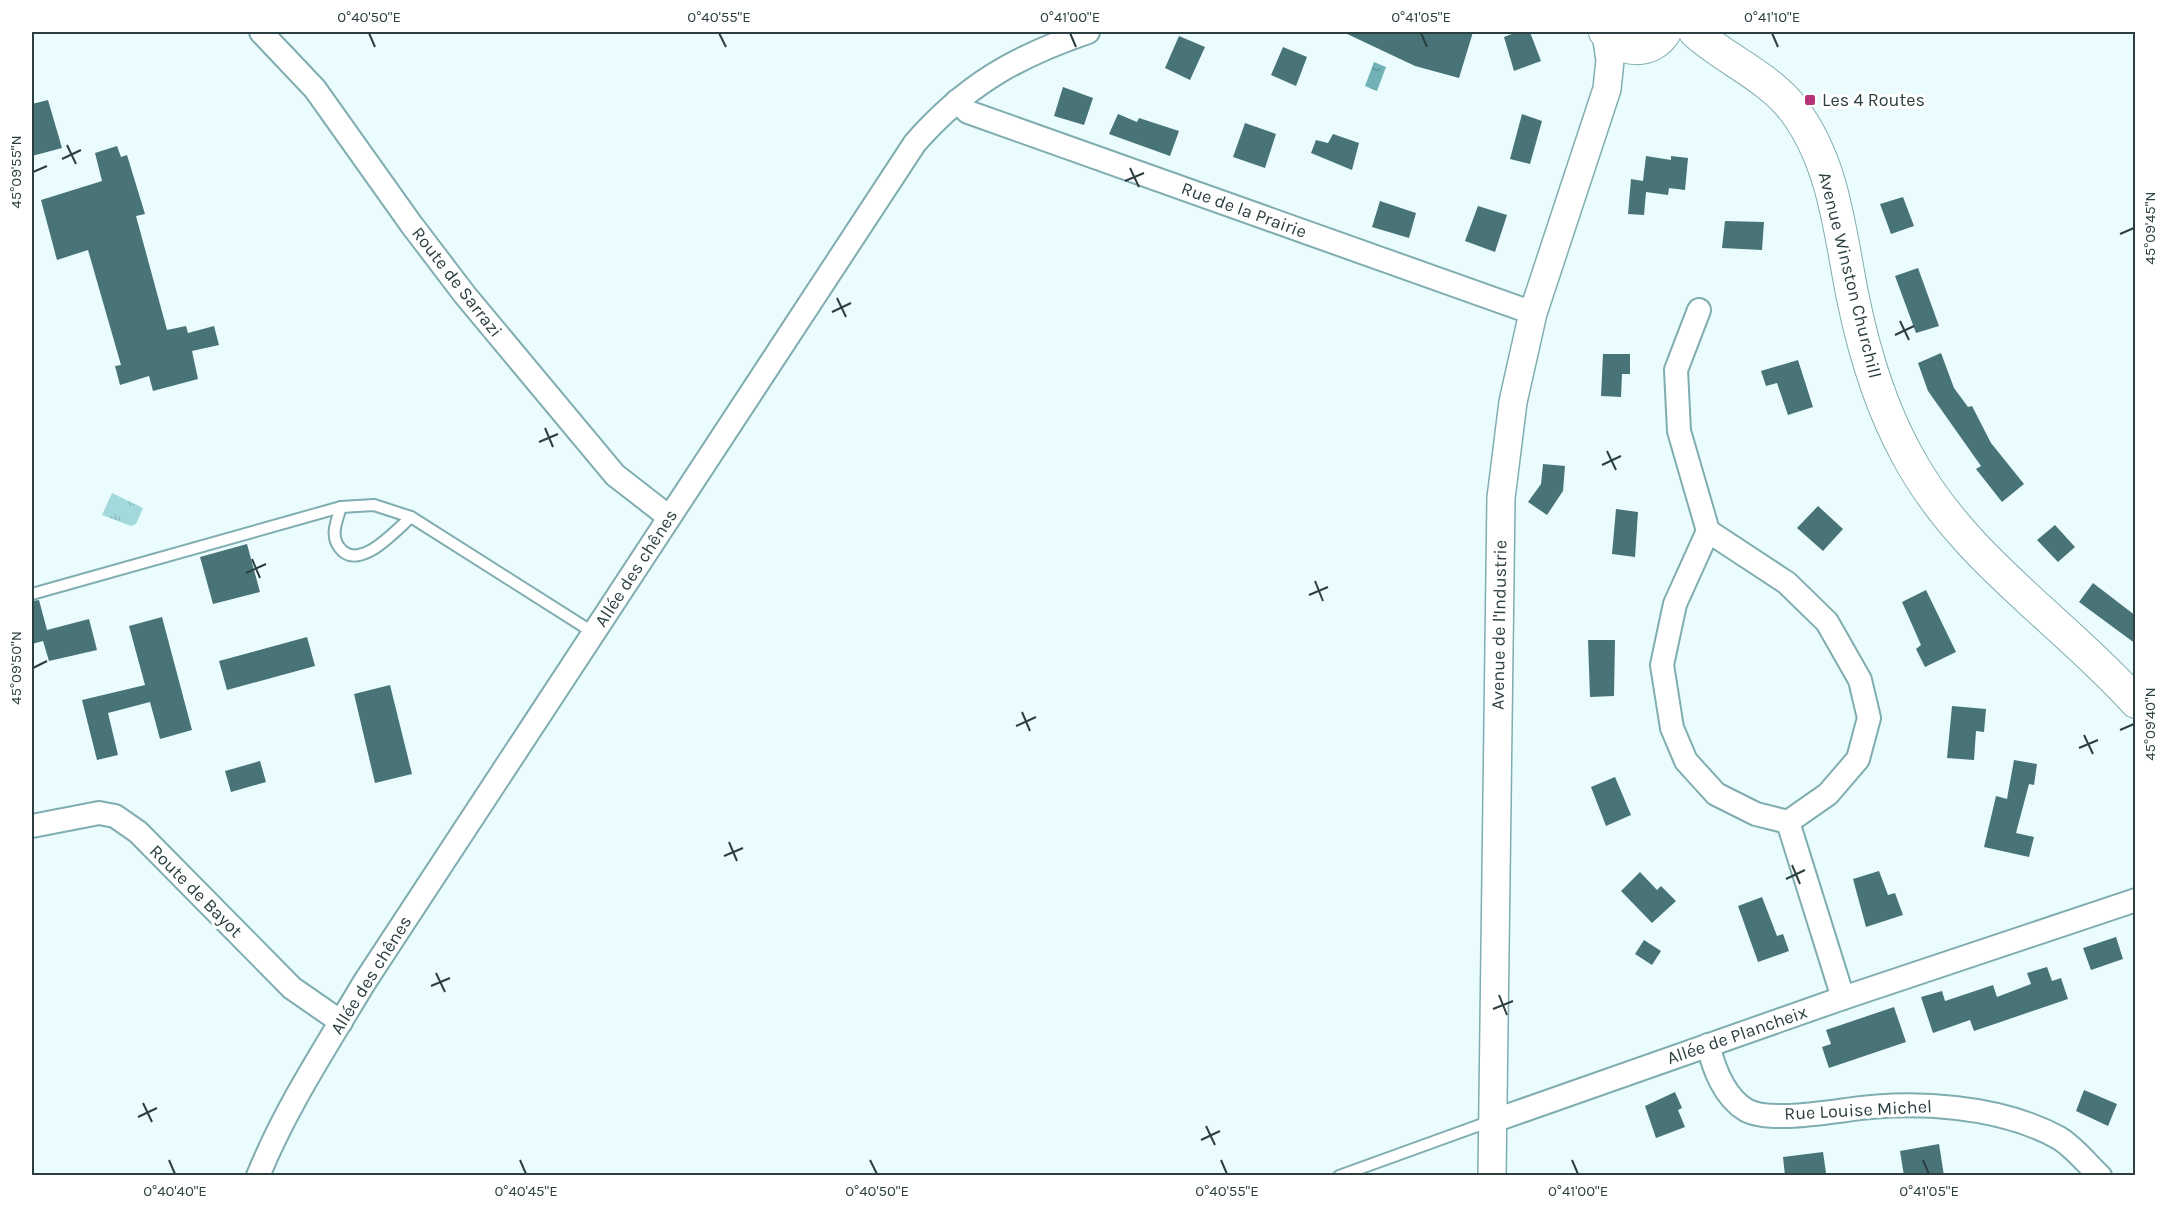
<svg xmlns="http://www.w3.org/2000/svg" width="2167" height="1207" font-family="Karla,sans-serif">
<defs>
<pattern id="park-tufts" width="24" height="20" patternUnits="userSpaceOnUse" patternTransform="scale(1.5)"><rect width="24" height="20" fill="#a3d9dd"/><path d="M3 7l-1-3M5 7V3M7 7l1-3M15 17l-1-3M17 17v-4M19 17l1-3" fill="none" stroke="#8cbbbf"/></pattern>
<pattern id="water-ripples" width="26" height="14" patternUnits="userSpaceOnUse" patternTransform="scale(1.5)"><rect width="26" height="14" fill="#71b2b7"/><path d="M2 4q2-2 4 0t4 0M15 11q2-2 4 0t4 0" fill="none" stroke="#5d9296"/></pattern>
</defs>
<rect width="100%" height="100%" fill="#eafcfe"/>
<!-- park -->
<polygon fill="url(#park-tufts)" points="112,493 143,508 136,524 131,526 102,515"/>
<!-- water -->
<polygon fill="url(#water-ripples)" points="1374,62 1386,67 1377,91 1365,86"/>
<!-- building -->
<g fill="#487478">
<polygon points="1343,32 1473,32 1459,78 1415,66"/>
<polygon points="1517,32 1530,32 1541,61 1514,71 1504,37"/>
<polygon points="1179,36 1205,47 1190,80 1165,68"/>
<polygon points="1283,47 1307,57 1296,86 1271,75"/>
<polygon points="1063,87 1093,98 1084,125 1054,116"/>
<polygon points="48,100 62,148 32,156 32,104"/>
<polygon points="1118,114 1137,122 1139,118 1179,131 1170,156 1109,134"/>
<polygon points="1522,114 1542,121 1530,164 1510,159"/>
<polygon points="1245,123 1276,134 1265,168 1233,157"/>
<polygon points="1333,134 1359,143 1352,170 1311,153 1316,140 1328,143"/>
<polygon points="117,146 121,157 127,155 145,214 136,216 167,330 186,326 188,333 214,326 219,345 192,351 198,379 153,391 149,376 120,385 115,366 121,365 88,250 57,260 41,200 102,181 95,153"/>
<polygon points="1646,156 1671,160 1671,156 1688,158 1685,190 1669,188 1668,195 1646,192 1644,215 1628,214 1631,179 1643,181"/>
<polygon points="1903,197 1914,226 1891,234 1880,204"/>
<polygon points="1380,201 1416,213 1409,238 1372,227"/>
<polygon points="1478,206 1507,215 1495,252 1465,241"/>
<polygon points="1725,221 1764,222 1762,250 1722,248"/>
<polygon points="1918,268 1939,326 1916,333 1895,276"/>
<polygon points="1941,353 1954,388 1968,407 1972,406 1991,443 2024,484 2002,502 1976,469 1981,466 1928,391 1918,363"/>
<polygon points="1603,354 1630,354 1630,374 1622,374 1621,397 1601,396"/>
<polygon points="1798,360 1813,407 1788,415 1777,383 1766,386 1761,371"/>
<polygon points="1543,464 1565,466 1563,491 1547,515 1528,502 1541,484"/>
<polygon points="1818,506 1843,529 1823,551 1797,528"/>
<polygon points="1616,509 1638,512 1635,557 1612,554"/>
<polygon points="2055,525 2075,547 2058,562 2037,540"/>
<polygon points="247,544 260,592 213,604 200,557"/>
<polygon points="2093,583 2136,616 2136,644 2079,602"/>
<polygon points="1926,590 1956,652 1925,667 1916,649 1921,645 1902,602"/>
<polygon points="39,600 47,630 89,619 97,650 49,661 43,641 32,644 32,601"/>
<polygon points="162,617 192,730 160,739 150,702 108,713 118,755 97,760 82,700 145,685 129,626"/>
<polygon points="307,637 315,666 227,690 219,661"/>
<polygon points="1588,640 1615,640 1614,696 1590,697"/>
<polygon points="390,685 412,774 375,783 354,694"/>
<polygon points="1952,706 1986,709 1984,732 1976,731 1974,760 1947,758"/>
<polygon points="2014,760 2037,764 2034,785 2029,784 2016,833 2034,837 2029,857 1984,847 1996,796 2007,799"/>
<polygon points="260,761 266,782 231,792 225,771"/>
<polygon points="1615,777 1631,815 1606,826 1591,787"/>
<polygon points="1879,871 1888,895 1895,893 1903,915 1866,927 1853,879"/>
<polygon points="1640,872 1657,890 1661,886 1676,901 1652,923 1621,891"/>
<polygon points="1762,897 1777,936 1783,934 1789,951 1758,962 1738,906"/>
<polygon points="2116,937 2123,959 2091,970 2083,948"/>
<polygon points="1644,940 1661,951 1652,965 1635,954"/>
<polygon points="2047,967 2052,981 2061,978 2068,999 1974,1031 1970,1020 1933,1033 1921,997 1942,991 1945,1001 1993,985 1997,997 2031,984 2027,973"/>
<polygon points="1894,1007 1906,1042 1829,1068 1822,1047 1831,1044 1826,1030"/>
<polygon points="2084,1090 2117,1104 2108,1126 2076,1111"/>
<polygon points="1675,1092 1682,1108 1678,1110 1685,1127 1656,1138 1645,1106"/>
<polygon points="1939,1144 1944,1176 1904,1176 1900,1151"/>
<polygon points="1823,1152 1826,1173 1785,1176 1783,1157"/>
</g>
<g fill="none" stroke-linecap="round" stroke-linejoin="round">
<defs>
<g id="service">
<path d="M 341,507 C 337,520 330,535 339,547 C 358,574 396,530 411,517"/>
<polyline points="32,594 341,507 374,505 411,517 594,633"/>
<polyline points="1339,1176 1491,1121"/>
</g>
<g id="minor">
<polyline points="261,32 315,89 411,224 465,295 615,475 669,517"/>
<polyline points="957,101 968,112 1533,313"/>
<polyline points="1699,310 1676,370 1679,431 1708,531 1675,604 1662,665 1672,728 1686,761 1716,794 1756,814 1788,822"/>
<polyline points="1708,531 1787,583 1827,622 1860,680 1869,718 1858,759 1828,794 1788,822 1843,998"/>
<polyline points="32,826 99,813 115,816 138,832 292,988 341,1022"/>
<path d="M 1708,1045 C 1714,1069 1724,1097 1746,1110 C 1767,1122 1822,1113 1846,1110 C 1913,1100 1999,1105 2059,1138 C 2074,1147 2087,1164 2100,1176"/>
<polyline points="1493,1121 1843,998 2136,900"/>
<path d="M 258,1176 C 286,1107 326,1047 364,983 L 915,143 C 966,85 1015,57 1088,32"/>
</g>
<polyline id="tertiary" points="1492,1176 1501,498 1513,402 1533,313 1607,89 1610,60 1606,33"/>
<g id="secondary">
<path d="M 1605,32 C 1621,52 1651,55 1665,32"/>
<path d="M 1695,32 C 1726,60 1768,76 1794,110 C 1836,166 1840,237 1854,303 C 1865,355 1881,407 1906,453 C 1960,556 2060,618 2136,702"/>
</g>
</defs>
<!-- service casing -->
<use href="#service" stroke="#7fadb1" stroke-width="14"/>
<!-- minor casing -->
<use href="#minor" stroke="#7fadb1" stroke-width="26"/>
<!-- tertiary casing -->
<use href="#tertiary" stroke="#7fadb1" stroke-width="30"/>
<!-- secondary casing -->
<use href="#secondary" stroke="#7fadb1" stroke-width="34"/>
<!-- service -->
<use href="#service" stroke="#fff" stroke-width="10"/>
<!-- minor -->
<use href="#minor" stroke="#fff" stroke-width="22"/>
<!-- tertiary -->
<use href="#tertiary" stroke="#fff" stroke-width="27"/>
<!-- secondary -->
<use href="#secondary" stroke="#fff" stroke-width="32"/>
</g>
<!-- ticks -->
<path fill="none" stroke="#2c3f40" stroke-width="2" d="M 369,33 L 375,47M 719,33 L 726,47M 1070,33 L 1076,47M 1421,33 L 1427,47M 1772,33 L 1778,47M 67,145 L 76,164M 62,159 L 81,150M 1130,168 L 1139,187M 33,172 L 47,166M 1125,181 L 1144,173M 2120,234 L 2134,228M 837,298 L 846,317M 832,312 L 851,303M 1900,321 L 1909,340M 1895,335 L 1914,326M 545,428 L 553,447M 539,442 L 558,434M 1607,451 L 1616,470M 1602,465 L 1621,456M 252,559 L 260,578M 246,573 L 266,564M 1315,581 L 1323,601M 1309,595 L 1328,587M 33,668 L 47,661M 1022,712 L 1030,731M 1016,726 L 1036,717M 2120,730 L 2134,724M 2084,735 L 2093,754M 2079,748 L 2098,740M 729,842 L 737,861M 724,856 L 743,848M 1792,865 L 1800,884M 1786,879 L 1805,870M 436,973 L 445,992M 431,986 L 450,978M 1499,995 L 1507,1015M 1493,1009 L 1513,1001M 143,1103 L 152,1122M 138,1117 L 157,1108M 1206,1126 L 1215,1145M 1201,1140 L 1220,1131M 169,1160 L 175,1174M 520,1160 L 526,1174M 870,1160 L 877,1174M 1221,1160 L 1227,1174M 1572,1160 L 1578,1174M 1923,1160 L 1929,1174"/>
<!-- markers -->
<rect fill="#b73378" stroke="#fff" stroke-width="2" x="1804" y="94" width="12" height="12" rx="3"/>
<g text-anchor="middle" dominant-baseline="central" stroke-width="6" stroke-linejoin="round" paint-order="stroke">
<!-- poi labels -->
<g font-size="18" fill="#2c3f40" stroke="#fff" text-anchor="start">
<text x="1822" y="100">Les 4 Routes</text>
</g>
<!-- street labels -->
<g font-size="18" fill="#2c3f40" stroke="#fff">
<text transform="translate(1244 210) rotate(20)">Rue de la Prairie</text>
<text transform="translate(1850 275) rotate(76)">Avenue Winston Churchill</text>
<text transform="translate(457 282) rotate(52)">Route de Sarrazi</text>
<text transform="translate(636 568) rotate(-57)">Allée des chênes</text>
<text transform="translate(1499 625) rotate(-89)">Avenue de l'Industrie</text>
<text transform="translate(196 891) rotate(45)">Route de Bayot</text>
<text transform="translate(371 975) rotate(-58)">Allée des chênes</text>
<text transform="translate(1737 1035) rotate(-19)">Allée de Plancheix</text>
<text transform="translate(1858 1110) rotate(-3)">Rue Louise Michel</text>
</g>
</g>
<!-- border -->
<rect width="2167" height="1207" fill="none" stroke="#ffffff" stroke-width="66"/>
<rect x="33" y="33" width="2101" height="1141" fill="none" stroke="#2c3f40" stroke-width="2"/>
<g font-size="15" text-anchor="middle" fill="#2c3f40">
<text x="369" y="22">0°40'50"E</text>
<text x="719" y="22">0°40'55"E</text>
<text x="1070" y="22">0°41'00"E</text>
<text x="1421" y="22">0°41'05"E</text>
<text x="1772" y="22">0°41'10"E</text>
<text transform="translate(16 172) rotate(-90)" y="5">45°09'55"N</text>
<text transform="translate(2150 228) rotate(-90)" y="5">45°09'45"N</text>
<text transform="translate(16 668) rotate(-90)" y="5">45°09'50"N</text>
<text transform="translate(2150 724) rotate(-90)" y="5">45°09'40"N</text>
<text x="175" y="1196">0°40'40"E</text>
<text x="526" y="1196">0°40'45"E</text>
<text x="877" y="1196">0°40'50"E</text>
<text x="1227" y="1196">0°40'55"E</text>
<text x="1578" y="1196">0°41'00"E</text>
<text x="1929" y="1196">0°41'05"E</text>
</g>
</svg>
